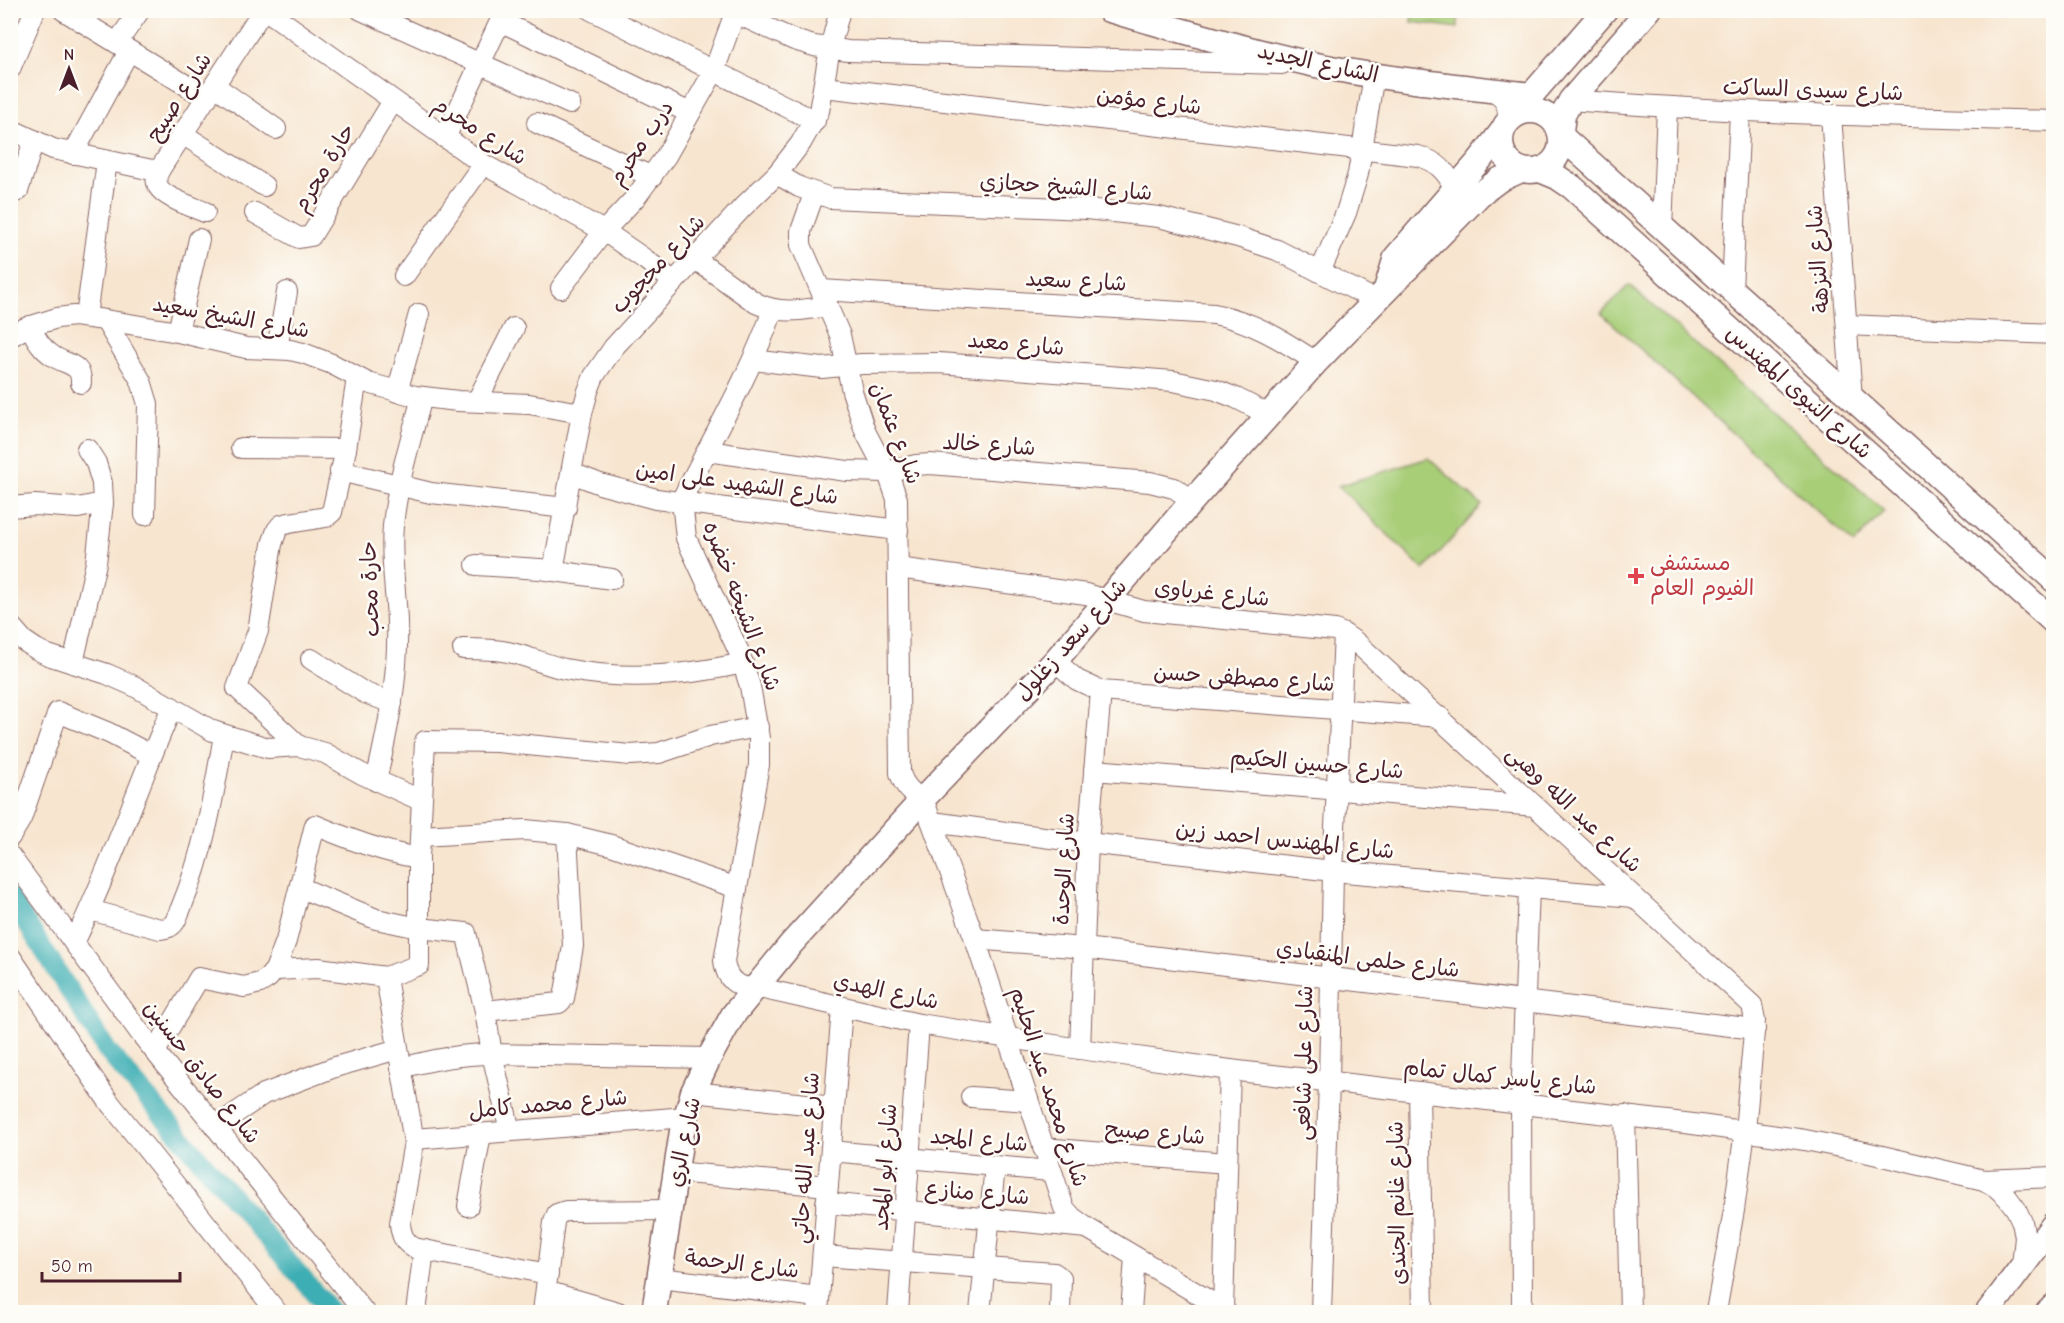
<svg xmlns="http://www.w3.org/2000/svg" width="2064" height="1323" font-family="'Comic Neue','Playpen Sans Arabic',sans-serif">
<rect width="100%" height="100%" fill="#fdfcf7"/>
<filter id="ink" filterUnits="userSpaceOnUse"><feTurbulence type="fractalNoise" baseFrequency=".0167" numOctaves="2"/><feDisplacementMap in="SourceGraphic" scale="12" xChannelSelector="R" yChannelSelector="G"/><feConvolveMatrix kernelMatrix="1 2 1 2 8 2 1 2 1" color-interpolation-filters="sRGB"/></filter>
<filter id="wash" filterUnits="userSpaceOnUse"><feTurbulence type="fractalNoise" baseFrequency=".008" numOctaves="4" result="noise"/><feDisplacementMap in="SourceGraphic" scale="24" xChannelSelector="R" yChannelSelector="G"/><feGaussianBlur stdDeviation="1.35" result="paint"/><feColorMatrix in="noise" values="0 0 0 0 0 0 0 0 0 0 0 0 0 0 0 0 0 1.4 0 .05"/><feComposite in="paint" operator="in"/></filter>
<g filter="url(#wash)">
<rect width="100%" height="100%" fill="#f7e5cf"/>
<!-- green -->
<g fill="#a8ce78" stroke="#797652" stroke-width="1.5">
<polygon points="1413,11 1458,11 1458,28 1412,22"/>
<polygon points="1629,285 1884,511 1854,544 1601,313"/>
<polygon points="1428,458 1482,505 1424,570 1338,486"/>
</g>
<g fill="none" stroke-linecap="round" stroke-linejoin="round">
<!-- canal -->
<polyline stroke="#3caeb4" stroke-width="20" points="10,897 108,1052 331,1312"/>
</g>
</g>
<g filter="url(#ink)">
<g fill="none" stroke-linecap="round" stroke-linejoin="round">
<defs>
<g id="minor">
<polyline points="63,10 207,98"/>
<polyline points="266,10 483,164 604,231 646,260 674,282"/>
<polyline points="361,10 570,104"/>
<polyline points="591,10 815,121"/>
<polyline points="729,10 794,40 814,46 848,51 1282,64"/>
<polyline points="500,21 690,113"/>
<polyline points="117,43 140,10"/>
<polyline points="10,69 35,10"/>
<polyline points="215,86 276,129"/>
<path d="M 824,87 L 1418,156 C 1436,161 1447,171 1454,188"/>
<path d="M 1487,90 C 1503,94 1511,105 1507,122"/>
<path d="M 1571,100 C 1732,113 1892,117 2054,121"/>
<polyline points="1831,115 1852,399"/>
<polyline points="537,123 652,177"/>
<polyline points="10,129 53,149 152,170 160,169 263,10"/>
<polyline points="184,135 264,186"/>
<polyline points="445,138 505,11"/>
<polyline points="73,154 129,51"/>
<path d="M 160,169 C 158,174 155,177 157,183 C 159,196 193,207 205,212"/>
<polyline points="777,174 799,187 830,198 1086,209 1159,217 1238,237 1277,250 1377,301"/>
<polyline points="10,193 18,191 34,140"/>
<path d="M 814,194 L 801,231 L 801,245 L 840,335 L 852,391 L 865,431 L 890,479 L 897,499 L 900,773 C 904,786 911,794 923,799 L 975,939 L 1064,1208 L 1072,1217 L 1087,1228 L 1223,1309 L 1226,1312"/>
<polyline points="255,213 299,238 311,236 393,101"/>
<polyline points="1662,229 1667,108"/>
<path d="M 695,259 L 756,303 C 781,315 802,310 828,306"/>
<polyline points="1320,272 1346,213 1358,174 1374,75"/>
<polyline points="404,276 483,164"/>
<polyline points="561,288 604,231 636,197 666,156 714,71 736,10"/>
<path d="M 821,290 L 1214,314 C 1255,322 1282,340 1316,362"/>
<polyline points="1732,291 1740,111"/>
<path d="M 773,310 C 750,374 715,434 684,495 L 683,510 L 686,538 L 739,652 L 750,686 L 759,738 L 759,765 L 724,961 C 726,979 737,989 755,987 L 919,1024 L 1080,1049 L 1230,1070 L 1693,1124 L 1805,1140 L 1865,1152 L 1984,1180 L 1996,1187 L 2007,1197 L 2016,1209 L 2022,1222 L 2025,1237 L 2022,1266"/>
<polyline points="86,317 107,161"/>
<polyline points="105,320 141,381 148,404 145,515"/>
<polyline points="1847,325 2054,334"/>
<path d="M 30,326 C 35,338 42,349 53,356 C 66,365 82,363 81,383"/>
<polyline points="178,332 199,239"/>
<polyline points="10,337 25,328 57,318 74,316 105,320 178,332 246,348 290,350 303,353 332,364 368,383 415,396 458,401 529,404 582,413"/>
<polyline points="277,349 287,292"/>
<polyline points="753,360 822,368 862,364 939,363 1173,381 1216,390 1236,398 1269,415"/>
<polyline points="397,392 419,314"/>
<polyline points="477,401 514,328"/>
<polyline points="241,448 346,449"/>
<polyline points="707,451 847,471 886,472 916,465 930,464 1150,482 1174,488 1193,500"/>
<polyline points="340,471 431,493 566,508"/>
<polyline points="572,473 600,484 656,499 898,530"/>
<polyline points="10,507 35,505 78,508 103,503"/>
<polyline points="476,565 540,569 612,579"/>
<polyline points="898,568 1086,594 1144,611 1335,630 1344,634 1357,643 1752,1005 1755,1021 1745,1131 1734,1210 1716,1312"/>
<polyline points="553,571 582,413 588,391 594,376 614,347 743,207 777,174 801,143 819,111 830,48 840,10"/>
<polyline points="10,625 24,641 36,649 48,655 107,674 134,686 213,731 268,748 299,746 325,753 362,774 420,800"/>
<path d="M 463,649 C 478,649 493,649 508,652 C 528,656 546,665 565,669 C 624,681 685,676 743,663"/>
<polyline points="311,659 365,693 392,703"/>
<polyline points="1055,661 1077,680 1101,691 1440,717"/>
<polyline points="73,663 96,563 103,503 102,483 96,463 87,449"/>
<polyline points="299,746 237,688 258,631 272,544 277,530 281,525 289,523 326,517 332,512 346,449 357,378"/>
<polyline points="1094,770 1535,806"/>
<path d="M 376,781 C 388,729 399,676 397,622 C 396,590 390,558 393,526 C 397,483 411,439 422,397"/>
<polyline points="932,822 1088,843 1333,871 1634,897"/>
<polyline points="421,836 525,830 567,834 611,845 737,888"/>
<polyline points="10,837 21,819 58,712 109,733 151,755"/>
<polyline points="10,856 141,1034 364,1312"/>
<polyline points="301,888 376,919 419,928 466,933 485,1011 492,1054 709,1058"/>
<path d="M 90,910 L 160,929 C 163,928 166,929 169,927 C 176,924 178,914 181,908 C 204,853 214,794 224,735"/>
<polyline points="975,939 1084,948 1755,1029"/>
<path d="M 74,943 C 111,867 138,785 172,707"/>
<polyline points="10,956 109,1102 277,1312"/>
<polyline points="275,970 318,968 386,977"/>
<polyline points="485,1011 559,1003 564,998 573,946 567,834"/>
<polyline points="1080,1049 1088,843 1101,691"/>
<path d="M 155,1052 L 199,978 L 244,987 L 260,983 L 268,978 L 275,970 L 286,941 L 315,825 C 349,839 382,852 419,858"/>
<path d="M 401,1068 C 432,1060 460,1054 492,1054 L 510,1131"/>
<polyline points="693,1092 834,1107"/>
<polyline points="1419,1092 1423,1312"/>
<polyline points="971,1097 1028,1101"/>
<polyline points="1625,1115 1630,1312"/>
<polyline points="215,1127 264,1094 335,1067 398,1049"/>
<polyline points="414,1139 686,1117"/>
<polyline points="1043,1148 1227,1163"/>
<polyline points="831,1151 1050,1171"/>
<polyline points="675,1172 828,1186"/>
<polyline points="1984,1180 2054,1177"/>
<polyline points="826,1203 1087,1228"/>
<polyline points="468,1206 481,1134"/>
<polyline points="823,1256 1054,1273 1061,1278 1060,1312"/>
<path d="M 548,1274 L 414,1248 C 404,1242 401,1235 400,1223 L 414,1142 L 386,977 L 419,965 L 419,858 L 425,741 L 497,742 L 630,755 L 659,753 L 710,736 L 758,727"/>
<polyline points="659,1278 819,1297"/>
<polyline points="546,1291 618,1312"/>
<polyline points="1223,1309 1230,1070"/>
<polyline points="416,1312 424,1250"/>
<polyline points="543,1312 554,1222 557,1214 566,1211 670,1210"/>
<polyline points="818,1312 842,1008"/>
<polyline points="898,1312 919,1024"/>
<polyline points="980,1312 995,1166"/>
<polyline points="1131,1312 1135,1257"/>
<polyline points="1321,1312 1329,1082 1333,871 1344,634"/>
<polyline points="1522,1312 1521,1103 1529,888"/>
</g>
<g id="major">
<path d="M 1109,10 C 1177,29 1246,50 1316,65 C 1387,80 1460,86 1532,95"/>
<polyline points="1522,106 1605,10"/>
<circle cx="1531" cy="141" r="30"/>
<polyline points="1561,131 1563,115 1571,100 1649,10"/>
<polyline points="1562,137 2054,580"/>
<polyline points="1540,170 1557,177 1572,187 2054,622"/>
<polyline points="1387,286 1396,257 1479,161 1503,130"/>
<polyline points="654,1312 682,1131 693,1092 709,1058 733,1015 791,944 923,799 1055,661 1193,500 1316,362 1479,195 1499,180 1521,170"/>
<polyline points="1988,1312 2054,1224"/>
<polyline points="2048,1312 2054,1306"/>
</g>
</defs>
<!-- minor casing -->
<use href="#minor" stroke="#876464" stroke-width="22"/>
<!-- major casing -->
<use href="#major" stroke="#876464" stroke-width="27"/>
<!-- minor -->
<use href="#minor" stroke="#fff" stroke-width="20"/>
<!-- major -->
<use href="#major" stroke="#fff" stroke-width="24"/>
</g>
</g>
<!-- markers -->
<path fill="#e0444e" stroke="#fdfcf7" stroke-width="2" d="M1633 567h6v6h6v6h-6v6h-6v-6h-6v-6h6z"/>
<g text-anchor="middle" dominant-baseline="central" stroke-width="5" stroke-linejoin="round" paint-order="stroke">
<!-- street labels -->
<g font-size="22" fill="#4a1f2b" stroke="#fdfcf7">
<text transform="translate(1318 63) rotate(12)">الشارع الجديد</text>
<text transform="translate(1813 90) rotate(2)">شارع سيدى الساكت</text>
<text transform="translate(179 97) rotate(-57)">شارع صبيح</text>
<text transform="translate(1149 101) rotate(7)">شارع مؤمن</text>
<text transform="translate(480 131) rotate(33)">شارع محرم</text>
<text transform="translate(641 143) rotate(-56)">درب محرم</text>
<text transform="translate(324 168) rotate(-59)">حارة محرم</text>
<text transform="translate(1066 187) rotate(4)">شارع الشيخ حجازي</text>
<text transform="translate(1818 259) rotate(-94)">شارع النزهة</text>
<text transform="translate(658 264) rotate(-47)">شارع محجوب</text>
<text transform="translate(1076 281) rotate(3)">شارع سعيد</text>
<text transform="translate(231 317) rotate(10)">شارع الشيخ سعيد</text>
<text transform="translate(1016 344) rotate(5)">شارع معبد</text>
<text transform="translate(1799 392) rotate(42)">شارع النبوى المهندس</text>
<text transform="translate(896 433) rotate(69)">شارع عثمان</text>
<text transform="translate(989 445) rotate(4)">شارع خالد</text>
<text transform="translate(737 483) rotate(8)">شارع الشهيد على امين</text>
<text transform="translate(370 589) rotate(-92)">حارة محب</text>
<text transform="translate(1212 593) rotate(6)">شارع غرباوى</text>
<text transform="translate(742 606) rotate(69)">شارع الشيخه خضره</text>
<text transform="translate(1071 640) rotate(-48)">شارع سعد زغلول</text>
<text transform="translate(1244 678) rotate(4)">شارع مصطفى حسن</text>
<text transform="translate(1317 764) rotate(5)">شارع حسين الحكيم</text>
<text transform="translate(1574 809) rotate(43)">شارع عبد الله وهبى</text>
<text transform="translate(1285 840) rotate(6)">شارع المهندس احمد زين</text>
<text transform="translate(1064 869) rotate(-87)">شارع الوحدة</text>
<text transform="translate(1368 959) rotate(7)">شارع حلمى المنقبادي</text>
<text transform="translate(886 991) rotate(12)">شارع الهدي</text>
<text transform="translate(1304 1063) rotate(-89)">شارع على شافعى</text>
<text transform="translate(202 1072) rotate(52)">شارع صادق حسنين</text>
<text transform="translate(1500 1077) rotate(6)">شارع ياسر كمال تمام</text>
<text transform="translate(1049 1087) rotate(72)">شارع محمد عبد الحليم</text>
<text transform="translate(548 1104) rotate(-5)">شارع محمد كامل</text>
<text transform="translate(1155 1133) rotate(5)">شارع صبيح</text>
<text transform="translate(979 1140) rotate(5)">شارع المجد</text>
<text transform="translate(684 1142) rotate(-78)">شارع الري</text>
<text transform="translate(806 1158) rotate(-86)">شارع عبد الله حاتي</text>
<text transform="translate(885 1167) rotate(-86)">شارع ابو المجد</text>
<text transform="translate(977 1193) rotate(5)">شارع منازع</text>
<text transform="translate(1397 1203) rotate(-91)">شارع غانم الجندى</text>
<text transform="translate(742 1264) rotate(7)">شارع الرحمة</text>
</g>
<!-- health labels -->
<g font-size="22" fill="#be3a42" stroke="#fdfcf7" text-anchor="start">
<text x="1650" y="563">مستشفى<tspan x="1650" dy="25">الفيوم العام</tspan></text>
</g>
</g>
<!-- margin -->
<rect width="2064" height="1323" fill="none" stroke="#fdfcf7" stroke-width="36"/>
<!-- north arrow -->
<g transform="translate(69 69)" stroke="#fdfcf7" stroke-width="4.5" paint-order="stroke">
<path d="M0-4.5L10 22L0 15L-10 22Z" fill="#4a1f2b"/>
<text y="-9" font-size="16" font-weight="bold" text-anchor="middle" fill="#4a1f2b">N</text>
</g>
<!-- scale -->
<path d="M42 1272v9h138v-9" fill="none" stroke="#4a1f2b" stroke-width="3"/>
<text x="51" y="1272" font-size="18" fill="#4a1f2b" stroke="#fdfcf7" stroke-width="4.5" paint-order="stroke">50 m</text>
</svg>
